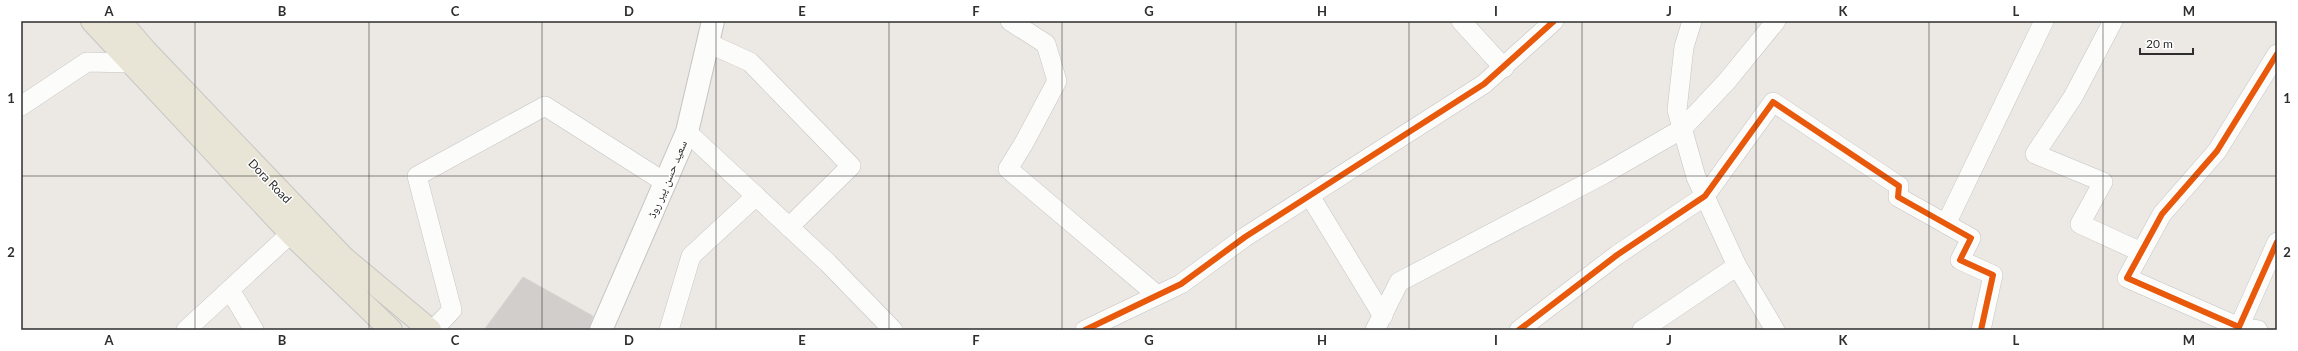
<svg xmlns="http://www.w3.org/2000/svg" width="2298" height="351" font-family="Lato,'Noto Naskh Arabic',sans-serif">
<rect width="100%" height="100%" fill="#ece8e4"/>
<!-- building -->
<polygon fill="#d1cecb" stroke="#d7d4d0" points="523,277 593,316 589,330 484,330"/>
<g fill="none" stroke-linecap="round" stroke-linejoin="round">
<defs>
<g id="street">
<polyline points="1010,21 1046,44 1057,81 1024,143 1008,169 1157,295"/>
<polyline points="1461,21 1504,68"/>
<polyline points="1692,21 1684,47 1677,110 1696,177 1737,266 1775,330"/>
<polyline points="2113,21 2073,97 2035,154 2103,182 2080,224 2141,252"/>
<polyline points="708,43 750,62 851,166 789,227"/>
<polyline points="2277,54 2217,151 2162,214 2127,278 2239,327 2277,242"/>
<polyline points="21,106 87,62 132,63"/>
<polyline points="687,132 828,263 893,330"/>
<polyline points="1310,196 1383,316"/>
<polyline points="1946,224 2044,21"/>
<polyline points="230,290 254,330"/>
<polyline points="2239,327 2258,330"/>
<polyline points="186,330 301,224"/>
<polyline points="433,330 452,310 417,176 545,106 666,183"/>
<polyline points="669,330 691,256 756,196"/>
<polyline points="1085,330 1181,284 1245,237 1484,84 1554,21"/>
<polyline points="1375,330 1399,282 1604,174 1682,129 1727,81 1776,21"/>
<polyline points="1519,330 1617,255 1705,196 1773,102 1899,186 1898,197 1971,238 1960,260 1993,275 1981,330"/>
<polyline points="1642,330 1737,266"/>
</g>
<polyline id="secondary" points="601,330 687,132 713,21"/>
<g id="primary">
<polyline points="92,21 291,234 391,330"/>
<polyline points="120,21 146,51 344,258 430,330"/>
</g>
</defs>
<!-- street casing -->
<use href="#street" stroke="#c5c4c5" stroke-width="20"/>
<!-- secondary casing -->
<use href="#secondary" stroke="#c5c4c5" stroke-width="24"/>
<!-- primary casing -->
<use href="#primary" stroke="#c6c5c4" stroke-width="24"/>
<!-- street -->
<use href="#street" stroke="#fcfcfb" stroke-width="19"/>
<!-- secondary -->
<use href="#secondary" stroke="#fcfcfb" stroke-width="22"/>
<!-- primary -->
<use href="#primary" stroke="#e8e4d6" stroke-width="22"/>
<defs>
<g id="cycleway">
<polyline points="2277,54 2217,151 2162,214 2127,278 2239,327 2277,242"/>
<polyline points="1085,330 1181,284 1245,237 1484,84 1554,21"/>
<polyline points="1519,330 1617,255 1705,196 1773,102 1899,186 1898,197 1971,238 1960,260 1993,275 1981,330"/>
</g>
</defs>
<!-- cycleway casing -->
<use href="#cycleway" stroke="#fff" stroke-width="8"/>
<!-- cycleway -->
<use href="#cycleway" stroke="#e8590c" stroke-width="6"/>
</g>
<!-- grid -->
<path fill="none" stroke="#2e2e2e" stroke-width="1" stroke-opacity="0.55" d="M 195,21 L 195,330M 369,21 L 369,330M 542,21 L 542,330M 716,21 L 716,330M 889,21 L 889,330M 1062,21 L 1062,330M 1236,21 L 1236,330M 1409,21 L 1409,330M 1582,21 L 1582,330M 1756,21 L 1756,330M 1929,21 L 1929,330M 2103,21 L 2103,330M 21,176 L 2277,176"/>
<g text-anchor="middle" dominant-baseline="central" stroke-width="3" stroke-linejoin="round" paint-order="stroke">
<!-- street labels -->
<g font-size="12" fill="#2e2e2e" stroke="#fff">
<text transform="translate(667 179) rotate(-67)">سعید حسن پیر روڈ</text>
<text transform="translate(270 181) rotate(46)">Dora Road</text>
</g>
</g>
<!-- border -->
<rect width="2298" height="351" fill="none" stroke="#ffffff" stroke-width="44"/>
<!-- scale -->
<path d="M2140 48v6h53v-6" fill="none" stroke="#2e2e2e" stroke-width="2"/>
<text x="2146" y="48" font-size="12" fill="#2e2e2e" stroke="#ffffff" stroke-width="3" paint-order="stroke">20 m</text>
<rect x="22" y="22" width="2254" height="307" fill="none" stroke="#2e2e2e" stroke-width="1.5"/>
<g font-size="13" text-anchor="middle" font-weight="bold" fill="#2e2e2e">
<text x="109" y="16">A</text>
<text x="282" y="16">B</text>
<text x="455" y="16">C</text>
<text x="629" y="16">D</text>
<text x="802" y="16">E</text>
<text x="976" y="16">F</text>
<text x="1149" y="16">G</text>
<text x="1322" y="16">H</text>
<text x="1496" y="16">I</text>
<text x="1669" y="16">J</text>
<text x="1843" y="16">K</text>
<text x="2016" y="16">L</text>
<text x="2189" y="16">M</text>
<text x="11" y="103">1</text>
<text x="2287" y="103">1</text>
<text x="11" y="257">2</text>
<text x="2287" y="257">2</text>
<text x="109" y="345">A</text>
<text x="282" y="345">B</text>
<text x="455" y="345">C</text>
<text x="629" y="345">D</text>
<text x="802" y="345">E</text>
<text x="976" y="345">F</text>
<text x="1149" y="345">G</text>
<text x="1322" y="345">H</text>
<text x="1496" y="345">I</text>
<text x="1669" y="345">J</text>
<text x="1843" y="345">K</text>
<text x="2016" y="345">L</text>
<text x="2189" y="345">M</text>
</g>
</svg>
